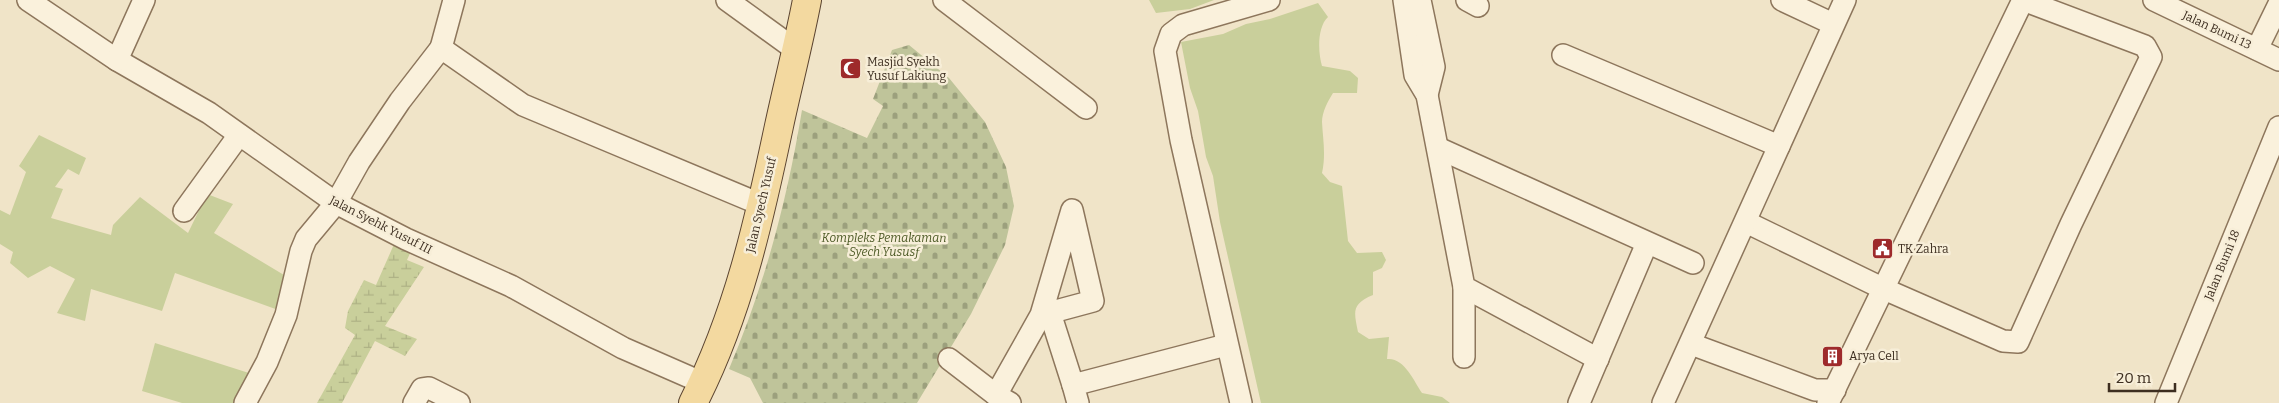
<svg xmlns="http://www.w3.org/2000/svg" width="2279" height="403" font-family="Bitter,serif">
<defs>
<pattern id="wetland-marsh" width="20" height="14" patternUnits="userSpaceOnUse" patternTransform="scale(1.25)"><rect width="20" height="14" fill="#c9cf9b"/><path d="M1 5h8M5 5V1M11 12h8M15 12V8" fill="none" stroke="#aeb285"/></pattern>
<pattern id="cemetery-stones" width="16" height="16" patternUnits="userSpaceOnUse" patternTransform="scale(1.25)"><rect width="16" height="16" fill="#bfc49a"/><path d="M2 7V4a2 2 0 0 1 4 0v3zM10 15v-3a2 2 0 0 1 4 0v3z" fill="#9ca07d"/></pattern>
</defs>
<rect width="100%" height="100%" fill="#f0e4c8"/>
<!-- grass -->
<g fill="#c9cf9b">
<polygon points="1149,0 1214,0 1190,9 1156,13"/>
<path d="M 1318,3 L 1328,17 C 1317,27 1318,53 1322,66 L 1350,71 L 1358,78 L 1357,93 L 1333,93 C 1328,101 1322,112 1322,122 C 1323,140 1326,155 1322,173 L 1330,182 L 1342,186 L 1348,241 L 1357,253 L 1382,252 L 1386,260 L 1382,268 L 1373,272 L 1373,295 C 1351,304 1354,312 1358,332 L 1369,339 L 1389,337 L 1387,359 C 1404,357 1414,381 1422,393 L 1442,397 L 1450,403 L 1261,403 L 1220,222 L 1213,176 L 1206,157 L 1198,111 L 1190,88 L 1181,42 L 1223,34 L 1246,24 L 1270,19 Z"/>
<polygon points="39,135 86,158 79,175 68,169 55,187 63,189 51,218 111,235 113,225 140,197 188,233 207,194 233,204 214,233 289,278 281,311 175,273 162,311 91,289 85,321 57,313 75,279 50,266 28,278 10,263 13,252 0,244 0,210 10,215 26,172 19,166"/>
<polygon points="155,343 252,374 236,403 182,403 142,391"/>
</g>
<!-- wetland -->
<polygon fill="url(#wetland-marsh)" points="395,242 412,249 407,260 424,267 385,326 417,339 405,356 375,341 342,403 317,403 355,335 345,328 348,311 364,280 376,285"/>
<!-- cemetery -->
<path fill="url(#cemetery-stones)" d="M 909,45 L 949,78 L 985,122 L 1006,167 L 1014,206 L 1005,245 L 971,314 L 917,403 L 763,403 L 750,378 L 729,369 C 765,284 787,201 802,110 L 867,138 L 883,106 L 873,99 L 892,50 Z"/>
<g fill="none" stroke-linecap="round" stroke-linejoin="round">
<defs>
<g id="minor">
<polyline points="28,0 117,60 209,113 336,203 406,239 511,286 623,348 703,383"/>
<polyline points="454,0 441,48 523,105 762,205"/>
<polyline points="727,0 796,50"/>
<polyline points="944,0 1086,108"/>
<polyline points="1404,0 1415,75 1427,95 1464,287 1598,359"/>
<polyline points="1420,0 1434,67 1427,95"/>
<polyline points="1467,0 1478,6"/>
<polyline points="1782,0 1833,24"/>
<polyline points="2154,0 2279,60"/>
<polyline points="2257,49 2279,4"/>
<polyline points="1563,55 1779,146"/>
<polyline points="117,60 144,0"/>
<polyline points="1438,148 1693,263"/>
<polyline points="184,211 239,135"/>
<polyline points="1746,222 1884,289 2003,341 2018,342 2071,224 2151,57 2145,46 2023,0"/>
<polyline points="1050,313 1073,385"/>
<polyline points="1691,344 1815,390 1835,390"/>
<polyline points="1464,357 1464,287"/>
<polyline points="949,359 996,395 1010,403"/>
<polyline points="996,395 1041,315 1072,210 1093,301 1041,315"/>
<polyline points="245,403 267,362 286,315 301,251 306,239 336,203 359,162 400,101 441,48"/>
<polyline points="414,403 422,389 429,388 459,403"/>
<polyline points="1078,403 1073,385 1226,345"/>
<polyline points="1241,403 1181,140 1165,51 1171,34 1183,25 1269,0"/>
<polyline points="1579,403 1647,243"/>
<polyline points="1663,403 1845,0"/>
<polyline points="1828,403 2023,0"/>
<polyline points="2166,403 2279,127"/>
</g>
<path id="major" d="M 693,403 C 738,315 759,221 779,126 C 788,84 799,42 807,0"/>
</defs>
<!-- minor casing -->
<use href="#minor" stroke="#8d765c" stroke-width="24"/>
<!-- major casing -->
<use href="#major" stroke="#5b4430" stroke-width="30"/>
<!-- minor -->
<use href="#minor" stroke="#faf1dc" stroke-width="21"/>
<!-- major -->
<use href="#major" stroke="#f3d9a0" stroke-width="28"/>
</g>
<!-- icons -->
<defs>
<symbol id="mosque-square" viewBox="-11 -11 22 22"><rect x="-9" y="-9" width="18" height="18" rx="4" fill="#9e2a2b" stroke="#f7eed8"/><path d="M3.5-4.9A6 6 0 1 0 3.5 4.9A5 5 0 1 1 3.5-4.9Z" fill="#fff"/></symbol>
<symbol id="civic-square" viewBox="-11 -11 22 22"><rect x="-9" y="-9" width="18" height="18" rx="4" fill="#9e2a2b" stroke="#f7eed8"/><path d="M-.6-6.5H3V-4.5H.6V-3L4-1V1h2V6H-6V1h2V-1L-.6-3ZM-1.2 2.5V6h2.4V2.5Z" fill="#fff"/></symbol>
<symbol id="building-square" viewBox="-11 -11 22 22"><rect x="-9" y="-9" width="18" height="18" rx="4" fill="#9e2a2b" stroke="#f7eed8"/><path d="M-4-6H4V6H1V3H-1V6H-4ZM-2.5-4.3h1.7v1.8h-1.7ZM.8-4.3h1.7v1.8H.8ZM-2.5-1h1.7V.8h-1.7ZM.8-1h1.7V.8H.8Z" fill="#fff"/></symbol>
</defs>
<g fill-rule="evenodd">
<use href="#mosque-square" x="838" y="56" width="25" height="25"/>
<use href="#civic-square" x="1870" y="236" width="25" height="25"/>
<use href="#building-square" x="1820" y="344" width="25" height="25"/>
</g>
<g text-anchor="middle" dominant-baseline="central" stroke-width="5" stroke-linejoin="round" paint-order="stroke">
<!-- street labels -->
<g font-size="12" fill="#3d2e20" stroke="#f7eed8">
<text transform="translate(2217 30) rotate(25)">Jalan Bumi 13</text>
<text transform="translate(761 205) rotate(-77)">Jalan Syech Yusuf</text>
<text transform="translate(381 225) rotate(27)">Jalan Syehk Yusuf III</text>
<text transform="translate(2222 265) rotate(-68)">Jalan Bumi 18</text>
</g>
<!-- poi labels -->
<g font-size="12" fill="#3d2e20" stroke="#f7eed8" text-anchor="start">
<text x="867" y="62">Masjid Syekh<tspan x="867" dy="14">Yusuf Lakiung</tspan></text>
<text x="1898" y="249">TK Zahra</text>
<text x="1849" y="356">Arya Cell</text>
</g>
<!-- park labels -->
<g font-size="12" font-style="italic" fill="#4d5a26" stroke="#f7eed8">
<text x="884" y="238">Kompleks Pemakaman<tspan x="884" dy="14">Syech Yususf</tspan></text>
</g>
</g>
<!-- scale -->
<path d="M2109 383v8h66v-8" fill="none" stroke="#3d2e20" stroke-width="2.5"/>
<text x="2116" y="383" font-size="15" fill="#3d2e20" stroke="#f7eed8" stroke-width="4" paint-order="stroke">20 m</text>
</svg>
